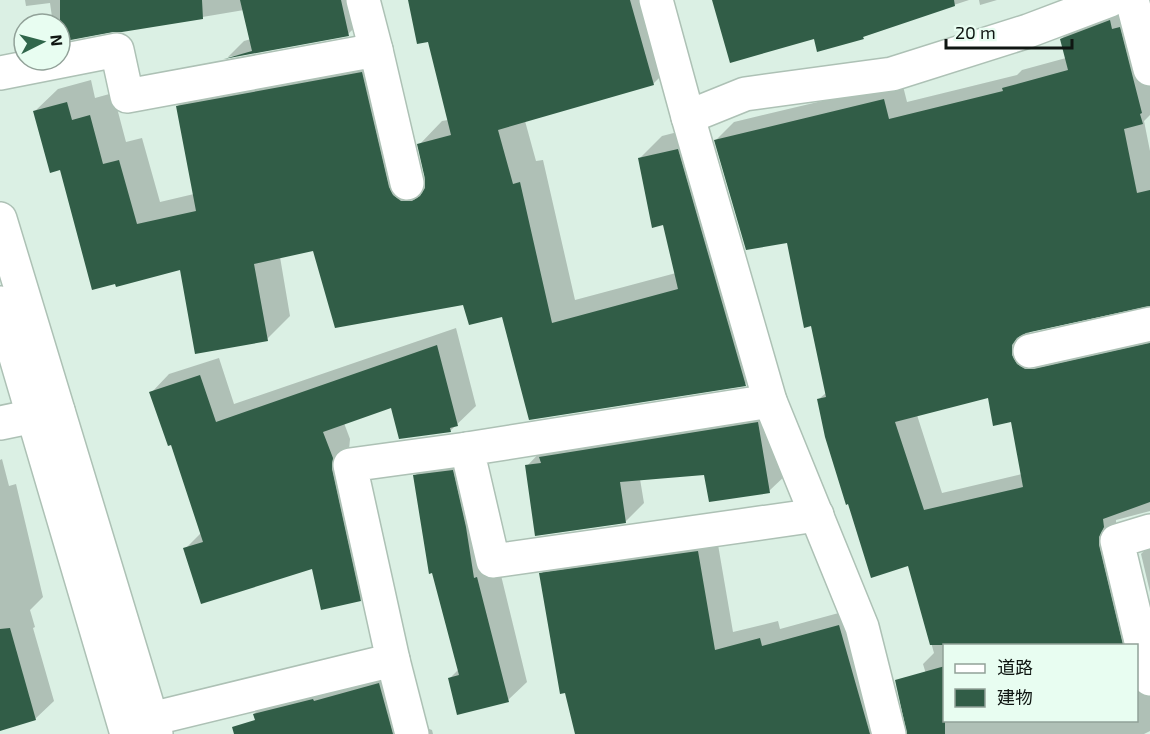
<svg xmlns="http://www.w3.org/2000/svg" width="1150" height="734" font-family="'Exo 2','Noto Sans JP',sans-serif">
<rect width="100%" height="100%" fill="#dbf0e4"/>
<!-- shadow -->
<g fill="#0003" fill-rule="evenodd">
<polygon points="25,0 363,0 367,16 348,34 228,57 244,41 251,39 244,10 60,41 60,24 53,24 50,3 26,6"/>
<polygon points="411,0 659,0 677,60 653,84 525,121 536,161 543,160 575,300 676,273 664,224 639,159 662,136 701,126 769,361 745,384 503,316 314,250 280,257 290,316 267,339 61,169 34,112 58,89 91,80 95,98 113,93 126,142 142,138 160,202 194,194 178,106 201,83 385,49 417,173 427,179 419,145 442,121 448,120 429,40"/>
<polygon points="713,0 969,0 866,34 863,37 815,37"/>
<polygon points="979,0 997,0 980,5"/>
<path d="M 1135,0 L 1150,56 L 1150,115 L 1144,121 L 1150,151 L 1150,304 L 1030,330 L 1029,337 L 1150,330 L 1150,511 L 1116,520 L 1116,527 L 1150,666 L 1150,731 L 1144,734 L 909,734 L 929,684 L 923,664 L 934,653 L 909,564 L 819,399 L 827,392 L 812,324 L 788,241 L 716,140 L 734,122 L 902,82 L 907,102 L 1017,75 L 1022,70 L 1066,58 L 1061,39 L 1080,21 ZM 989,396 L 1012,421 L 1022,474 L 942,493 L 917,415 ZM 944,646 L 1136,646 L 1136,720 L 944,720 Z"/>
<polygon points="456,328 476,406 450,431 392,406 344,423 350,439 349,450 378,581 360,599 313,567 185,549 201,533 172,444 151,393 169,374 219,358 234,404"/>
<polygon points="776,404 788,473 769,491 706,473 640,479 644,503 625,522 527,466 545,447"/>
<polygon points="471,452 527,682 508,700 450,678 459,669 415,476 433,457"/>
<polygon points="2,459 9,486 16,484 43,597 30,610 35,627 33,628 54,701 35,719 0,729 0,460"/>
<polygon points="716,533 733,632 778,621 780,629 857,608 888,734 577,734 541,574 559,556"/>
<polygon points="1150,545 1150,592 1141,554"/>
<polygon points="401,662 421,726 432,730 433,734 261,734 254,714 276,692"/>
</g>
<!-- building -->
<g fill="#315d47" fill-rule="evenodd">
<polygon points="60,0 202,0 203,19 122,32 113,32 60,42"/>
<polygon points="240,0 341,0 349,36 224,59 252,51"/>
<polygon points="408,0 630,0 654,85 498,130 513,184 520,182 552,323 678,289 663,225 652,228 638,158 678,149 746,386 529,420 502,317 469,325 463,305 335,328 313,251 254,264 268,341 195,354 180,270 116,287 115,284 92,290 60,170 50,173 33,111 67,102 72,120 90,115 103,164 119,160 137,224 196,211 176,106 362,72 389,187 393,195 401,201 412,201 420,196 425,188 425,179 417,144 451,135 428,42 417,44"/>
<polygon points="712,0 954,0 955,6 863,37 864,39 817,52 814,39 730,63"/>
<path d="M 1110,20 L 1112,29 L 1120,27 L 1142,113 L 1140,114 L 1143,124 L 1124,129 L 1137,193 L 1150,190 L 1150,306 L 1026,333 L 1017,338 L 1012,345 L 1012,355 L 1017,364 L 1025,369 L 1034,369 L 1150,343 L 1150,502 L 1103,519 L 1104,527 L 1099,537 L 1099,545 L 1123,645 L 930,645 L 908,566 L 871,578 L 848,504 L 846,505 L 825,437 L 817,399 L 826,397 L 811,326 L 804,328 L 787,243 L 746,250 L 714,140 L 884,99 L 889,119 L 1003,91 L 1002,88 L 1068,70 L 1060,39 ZM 988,398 L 993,426 L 1011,422 L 1023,487 L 924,510 L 895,422 Z"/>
<polygon points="437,345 458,426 450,428 451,432 399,439 391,408 323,432 333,458 332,469 361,601 321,610 312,569 201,604 183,548 203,542 171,445 168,446 149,392 200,375 216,422"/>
<polygon points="758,422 770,493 709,502 704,475 620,482 626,523 535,536 525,465 541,463 539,457"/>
<polygon points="453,470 466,527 474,578 477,577 509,702 457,715 448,678 459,675 432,573 429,574 413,475"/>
<polygon points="698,551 715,650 760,638 762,646 839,625 870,734 575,734 565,693 560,694 539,573"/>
<polygon points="10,628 36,720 0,731 0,629"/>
<polygon points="945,666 945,734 907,734 895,680"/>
<polygon points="379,683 393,734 234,734 232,727 255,720 253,714 313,699 314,701"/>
</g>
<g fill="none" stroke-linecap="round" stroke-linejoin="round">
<defs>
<g id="minor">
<polyline points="363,0 376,50"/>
<polyline points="656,0 688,117 770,401 862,627 889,734"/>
<polyline points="1132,0 1150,69"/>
<polyline points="0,73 117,50 127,96 376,50 407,183"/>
<polyline points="688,117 745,94 892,74 1028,31 1110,0"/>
<polyline points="1030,351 1150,324"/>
<polyline points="770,401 467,449 493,561 817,515"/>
<polyline points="0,423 58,411"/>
<polyline points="1150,531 1117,541 1150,679"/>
<polyline points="393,660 412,734"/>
<polyline points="151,719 393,660 350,465 467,449"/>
</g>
<g id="tertiary">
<polyline points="0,219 156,734"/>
<polyline points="0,303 127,734"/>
</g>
</defs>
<!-- minor casing -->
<use href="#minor" stroke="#adc1b5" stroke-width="36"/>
<!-- tertiary casing -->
<use href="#tertiary" stroke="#adc1b5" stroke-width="36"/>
<!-- minor -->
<use href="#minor" stroke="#fff" stroke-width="33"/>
<!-- tertiary -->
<use href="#tertiary" stroke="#fff" stroke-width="33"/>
</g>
<!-- legend -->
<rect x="943" y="644" width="195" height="78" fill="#e8fdf1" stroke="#91a198" stroke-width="1.5"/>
<rect x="955" y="664" width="30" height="9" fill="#ffffff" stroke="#91a198" stroke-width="1.5"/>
<text x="997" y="674" font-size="18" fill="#0f1612">道路</text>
<rect x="955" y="689" width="30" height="18" fill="#315d47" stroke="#91a198" stroke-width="1.5"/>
<text x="997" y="704" font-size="18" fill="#0f1612">建物</text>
<!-- north arrow -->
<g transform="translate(42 42) rotate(84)"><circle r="28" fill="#e8fdf1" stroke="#91a198" stroke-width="1.5"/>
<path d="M0-4.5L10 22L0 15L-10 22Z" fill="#30664b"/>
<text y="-9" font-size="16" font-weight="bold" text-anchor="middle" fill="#0f1612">N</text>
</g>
<!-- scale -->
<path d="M946 39v9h126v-9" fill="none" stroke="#0f1612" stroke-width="3"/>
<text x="955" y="39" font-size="18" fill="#0f1612" stroke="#e8fdf1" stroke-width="4.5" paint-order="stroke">20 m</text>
</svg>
